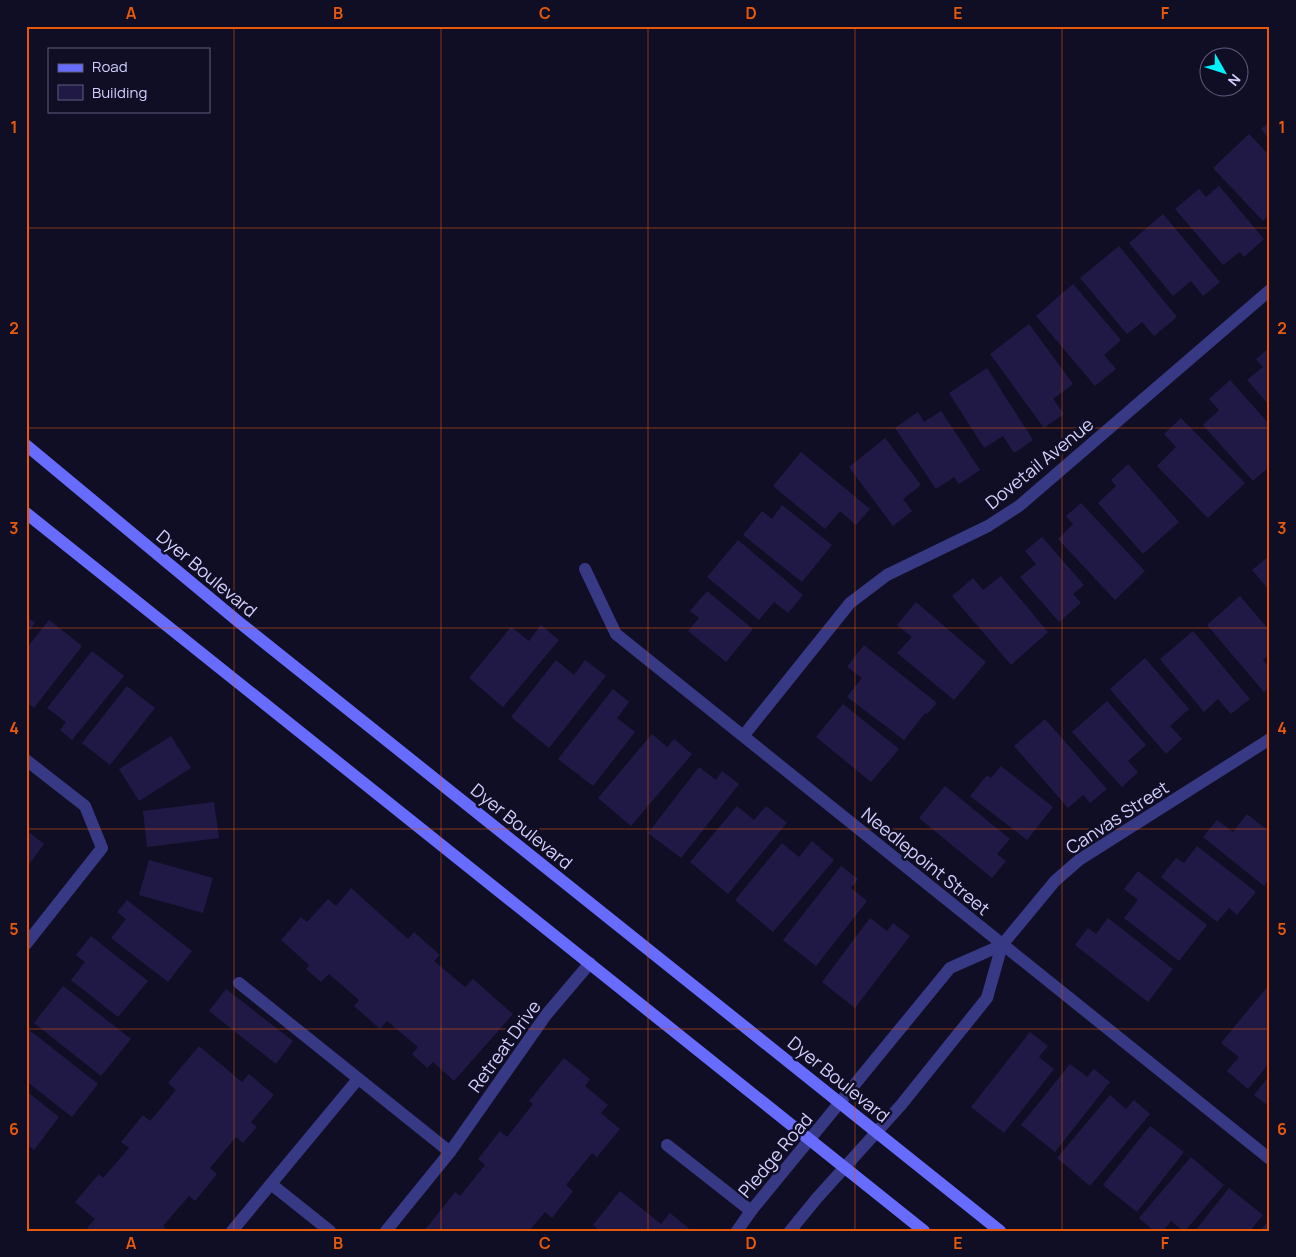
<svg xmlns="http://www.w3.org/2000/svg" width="1296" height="1257" font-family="Manrope,sans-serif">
<rect width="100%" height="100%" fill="#100e24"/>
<!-- building -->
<g fill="#201945">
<polygon points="1270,121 1270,140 1261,129"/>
<polygon points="1249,134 1270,156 1270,214 1263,221 1213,168"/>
<polygon points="1219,186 1264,239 1244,257 1240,252 1223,265 1175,209 1199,189 1206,197"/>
<polygon points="1163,214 1220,282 1203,296 1191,281 1173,296 1129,243"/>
<polygon points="1119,246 1177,317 1154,336 1142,322 1127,334 1080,278"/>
<polygon points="1073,284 1121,340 1104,355 1116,369 1095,386 1036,316"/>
<polygon points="1029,324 1073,384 1053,399 1064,414 1044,428 990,354"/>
<polygon points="1270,347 1270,406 1247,380 1263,367 1256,359"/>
<polygon points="987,368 1033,440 1014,453 1003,436 984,448 949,393"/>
<polygon points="1230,380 1270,425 1270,466 1253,481 1203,425 1219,410 1209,399"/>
<polygon points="941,411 980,470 959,484 954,477 936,489 895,428 918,412 924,422"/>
<polygon points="1181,418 1245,483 1208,518 1157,466 1176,447 1164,434"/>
<polygon points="885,438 921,485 903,499 912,511 893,526 849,467"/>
<polygon points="801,452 870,509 856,525 840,511 825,529 773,486"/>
<polygon points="1128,464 1179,522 1143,554 1098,503 1116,486 1111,480"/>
<polygon points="1081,503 1145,571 1115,600 1058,539 1073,524 1066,516"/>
<polygon points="782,505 832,545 802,582 743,535 762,511 772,519"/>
<polygon points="1042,537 1084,585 1073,594 1081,603 1059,622 1020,577 1036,564 1025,551"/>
<polygon points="738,540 803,595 788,613 774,602 759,620 707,577"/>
<polygon points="1270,555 1270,591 1252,570"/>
<polygon points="1001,576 1048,632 1011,665 952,596 973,578 983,590"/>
<polygon points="707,591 753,629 726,662 688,631 699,618 690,611"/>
<polygon points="1240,596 1270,631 1270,654 1263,660 1270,668 1270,687 1264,692 1207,625"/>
<polygon points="916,602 986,662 954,700 897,653 912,637 897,625"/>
<polygon points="26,616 35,623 26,634"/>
<polygon points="49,620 82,646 34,708 26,702 28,690 26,689 26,649"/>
<polygon points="541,625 559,640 503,707 469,678 511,627 529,641"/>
<polygon points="1193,631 1250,699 1231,714 1218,699 1204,712 1160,659"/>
<polygon points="864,645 937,703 927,714 925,713 904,740 847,697 862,678 847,667"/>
<polygon points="92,651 124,676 72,740 60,730 66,722 47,708"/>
<polygon points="1145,658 1189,709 1170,726 1182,739 1166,754 1110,689"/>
<polygon points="556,660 574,675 585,660 606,676 549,748 511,717"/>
<polygon points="127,686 155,708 110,765 82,743"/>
<polygon points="613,689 629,702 617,718 635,732 593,786 558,759"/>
<polygon points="1107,701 1146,745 1128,761 1138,772 1122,787 1072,732"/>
<polygon points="843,704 899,749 871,782 816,737"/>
<polygon points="1045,719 1107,789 1090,803 1083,795 1068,808 1014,746"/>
<polygon points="652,734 667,747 674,739 692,754 631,826 598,798"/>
<polygon points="171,736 191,768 139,801 119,769"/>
<polygon points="1001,766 1053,807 1027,840 970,796 987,775 991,778"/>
<polygon points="699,767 716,780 722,771 739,784 681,858 648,833"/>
<polygon points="945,786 1010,839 997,854 1006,861 992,878 919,818"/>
<polygon points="214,802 219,838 147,847 143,811"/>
<polygon points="737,806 754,820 766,806 787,823 728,894 690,862"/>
<polygon points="1247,814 1270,832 1270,879 1264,886 1203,837 1217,820 1233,832"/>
<polygon points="26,830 44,844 26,868"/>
<polygon points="812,841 834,860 773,932 735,900 782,843 799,857"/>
<polygon points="1197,846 1256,892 1237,915 1229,908 1217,922 1161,877 1176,858 1184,863"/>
<polygon points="149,860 213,878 203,913 139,895"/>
<polygon points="841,866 858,879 851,888 867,901 816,966 783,940"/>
<polygon points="1138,871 1207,925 1179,961 1124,918 1138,900 1124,889"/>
<polygon points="351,888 408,939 414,932 440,955 434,961 465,987 473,979 513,1014 454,1081 433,1062 427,1068 412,1054 418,1047 387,1021 380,1029 354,1006 359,1000 329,974 321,982 306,969 309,965 281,940 301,917 307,922 328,899 336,906"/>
<polygon points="127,900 192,951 168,982 111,938 126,919 117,912"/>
<polygon points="870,918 887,931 893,923 910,936 855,1008 822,982"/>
<polygon points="1108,918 1173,969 1148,1002 1075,945 1088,928 1096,934"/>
<polygon points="91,936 148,981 118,1017 71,980 85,962 76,955"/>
<polygon points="63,986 131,1039 101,1076 34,1023"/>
<polygon points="1268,986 1270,987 1270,1062 1248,1089 1227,1071 1239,1057 1221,1043"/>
<polygon points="226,989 293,1041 276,1064 209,1011"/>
<polygon points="28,1029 98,1084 72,1117 26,1081 26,1031"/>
<polygon points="1030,1032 1048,1046 1039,1057 1054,1069 1004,1133 971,1107"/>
<polygon points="199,1046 242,1082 249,1074 274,1095 251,1122 257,1127 243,1143 236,1137 210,1168 217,1174 195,1201 189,1196 163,1226 168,1231 91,1231 87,1228 95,1219 75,1202 99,1174 103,1178 129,1148 121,1142 143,1115 150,1121 176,1090 168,1083"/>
<polygon points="564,1058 590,1079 585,1086 608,1105 601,1113 620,1129 597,1157 592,1153 566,1185 573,1191 552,1218 545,1212 529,1231 424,1231 455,1192 460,1196 485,1165 478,1159 500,1131 507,1137 533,1104 529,1101"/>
<polygon points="1070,1064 1087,1077 1094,1069 1110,1082 1055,1152 1021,1125"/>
<polygon points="1270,1075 1270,1107 1254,1095"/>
<polygon points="26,1091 59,1117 34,1150 26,1144"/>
<polygon points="1110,1095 1126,1109 1134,1100 1150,1114 1090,1186 1057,1158"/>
<polygon points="1150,1126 1184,1152 1137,1212 1103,1185"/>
<polygon points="1191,1157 1224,1185 1185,1231 1183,1231 1171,1221 1163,1231 1154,1231 1139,1218"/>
<polygon points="1229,1188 1263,1215 1250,1231 1195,1231"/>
<polygon points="620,1191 661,1224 670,1213 692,1231 600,1231 593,1225"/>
<polygon points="1268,1221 1270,1223 1270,1231 1260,1231"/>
</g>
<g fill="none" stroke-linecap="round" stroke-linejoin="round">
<!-- service -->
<polyline stroke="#383984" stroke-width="12" points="667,1145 751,1211"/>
<!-- minor -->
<g stroke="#383984" stroke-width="12">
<polyline points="585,569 616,634 1270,1159"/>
<polyline points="744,735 850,603 887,575 988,526 1019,506 1270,290"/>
<polyline points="26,760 85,806 102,848 26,944"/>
<polyline points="239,983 450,1152"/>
<polyline points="271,1184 330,1231"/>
<polyline points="232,1231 358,1079"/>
<polyline points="386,1231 450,1152 546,1015 590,963"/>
<polyline points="737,1231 751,1211 950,968 1002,945"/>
<polyline points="790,1231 817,1198 901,1105 987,998 1002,945 1055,881 1079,860 1270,739"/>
</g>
<!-- secondary -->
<g stroke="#676cff" stroke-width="12">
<polyline points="26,445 240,623 1000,1231"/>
<polyline points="26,513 924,1231"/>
</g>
</g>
<!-- grid -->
<path fill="none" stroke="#e8590c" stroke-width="1" stroke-opacity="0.55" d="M 234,26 L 234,1231M 441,26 L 441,1231M 648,26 L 648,1231M 855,26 L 855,1231M 1062,26 L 1062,1231M 26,228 L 1270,228M 26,428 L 1270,428M 26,628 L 1270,628M 26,829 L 1270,829M 26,1029 L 1270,1029"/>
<g text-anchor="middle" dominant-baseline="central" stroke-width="5" stroke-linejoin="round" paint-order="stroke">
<!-- street labels -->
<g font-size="18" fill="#d3d0ff" stroke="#100e24">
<text transform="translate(1039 463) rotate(-39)">Dovetail Avenue</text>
<text transform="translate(207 573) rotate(40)">Dyer Boulevard</text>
<text transform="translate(1117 817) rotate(-33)">Canvas Street</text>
<text transform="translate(522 826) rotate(39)">Dyer Boulevard</text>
<text transform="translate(926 861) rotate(39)">Needlepoint Street</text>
<text transform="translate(504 1046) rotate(-54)">Retreat Drive</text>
<text transform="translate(839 1079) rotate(39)">Dyer Boulevard</text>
<text transform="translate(775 1155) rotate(-50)">Pledge Road</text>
</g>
</g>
<!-- border -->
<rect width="1296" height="1257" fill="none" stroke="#100e24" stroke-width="55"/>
<!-- legend -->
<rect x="48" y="48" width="162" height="65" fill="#100e24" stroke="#5e5c7c"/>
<rect x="58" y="64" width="25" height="8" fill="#676cff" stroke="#5e5c7c"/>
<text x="92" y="72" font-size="15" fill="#d3d0ff">Road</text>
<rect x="58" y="85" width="25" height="15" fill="#201945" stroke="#5e5c7c"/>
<text x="92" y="98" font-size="15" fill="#d3d0ff">Building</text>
<!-- north arrow -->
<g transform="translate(1224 72) rotate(129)"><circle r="24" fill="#100e24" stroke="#5e5c7c"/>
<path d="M0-4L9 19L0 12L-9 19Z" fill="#00f1fb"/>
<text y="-8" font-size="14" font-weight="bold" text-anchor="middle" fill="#d3d0ff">N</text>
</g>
<rect x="28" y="28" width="1240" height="1202" fill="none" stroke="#e8590c" stroke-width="2"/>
<g font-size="16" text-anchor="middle" font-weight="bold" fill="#e8590c">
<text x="131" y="19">A</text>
<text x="338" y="19">B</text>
<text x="545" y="19">C</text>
<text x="751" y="19">D</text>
<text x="958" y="19">E</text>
<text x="1165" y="19">F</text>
<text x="14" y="133">1</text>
<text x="1282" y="133">1</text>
<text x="14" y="334">2</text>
<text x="1282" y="334">2</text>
<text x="14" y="534">3</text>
<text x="1282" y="534">3</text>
<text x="14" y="734">4</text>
<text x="1282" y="734">4</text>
<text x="14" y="935">5</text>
<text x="1282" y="935">5</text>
<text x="14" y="1135">6</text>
<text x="1282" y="1135">6</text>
<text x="131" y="1249">A</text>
<text x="338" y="1249">B</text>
<text x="545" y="1249">C</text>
<text x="751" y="1249">D</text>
<text x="958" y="1249">E</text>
<text x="1165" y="1249">F</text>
</g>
</svg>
